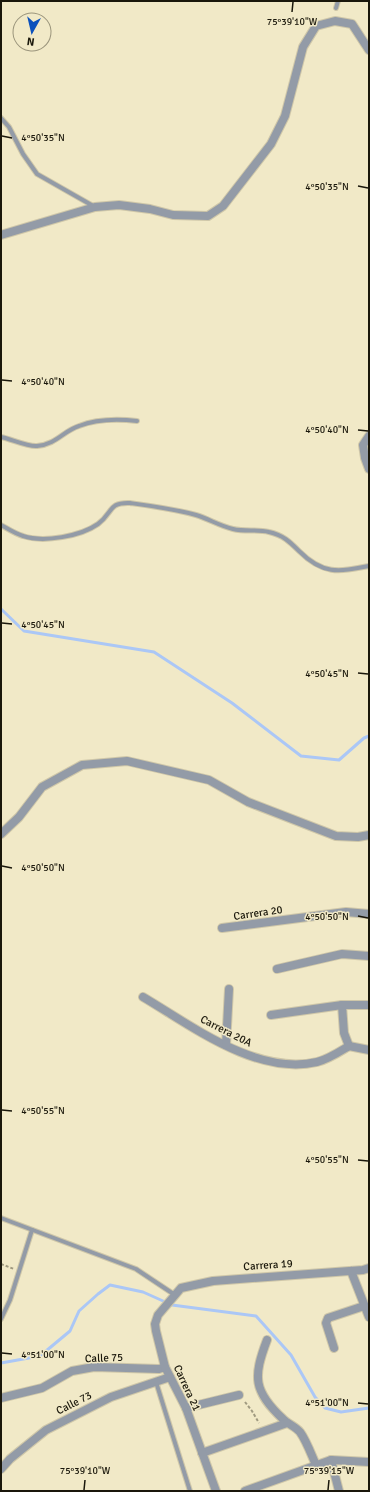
<svg xmlns="http://www.w3.org/2000/svg" width="370" height="1492" font-family="Signika,sans-serif">
<rect width="100%" height="100%" fill="#f1e9c7"/>
<g fill="none" stroke-linecap="round" stroke-linejoin="round">
<!-- stream -->
<g stroke="#abc7f6" stroke-width="3">
<polyline points="1,609 24,631 154,652 232,703 301,756 339,760 364,738 369,736"/>
<polyline points="1,1363 40,1356 70,1331 79,1311 98,1294 110,1285 143,1292 172,1305 256,1316 291,1355 315,1397 325,1408 341,1412 369,1408"/>
</g>
<defs>
<g id="lane">
<polyline points="336,8 338,1"/>
<polyline points="1,118 9,127 23,154 37,174 95,207"/>
<path d="M 1,437 C 11,439 28,447 37,446 C 57,444 63,431 79,426 C 97,419 119,419 137,421"/>
<path d="M 1,525 C 8,529 16,534 23,536 C 44,543 81,536 98,524 C 113,513 108,502 130,503 C 152,506 175,509 196,515 C 209,519 220,526 233,529 C 245,532 257,529 269,532 C 283,535 290,542 299,551 C 323,575 338,572 369,566"/>
<polyline points="1,1218 136,1269 175,1295"/>
<polyline points="1,1319 10,1300 32,1230"/>
<polyline points="156,1382 190,1491"/>
</g>
<g id="street">
<polyline points="1,235 95,207 119,205 150,209 173,215 208,216 223,206 271,144 285,116 303,47 316,26 335,21 352,24 369,50"/>
<polyline points="369,436 363,445 365,458 369,469"/>
<polyline points="1,834 19,817 42,787 82,765 127,761 209,780 248,802 336,836 358,837 369,835"/>
<polyline points="222,928 346,912 369,914"/>
<polyline points="277,969 342,954 369,956"/>
<path d="M 143,997 C 192,1026 257,1076 317,1062 C 329,1059 339,1052 349,1046"/>
<polyline points="342,1005 344,1033 349,1046"/>
<polyline points="271,1015 342,1005 369,1005"/>
<polyline points="226,1045 229,989"/>
<polyline points="349,1046 369,1050"/>
<polyline points="351,1271 369,1317"/>
<path d="M 267,1340 C 253,1377 253,1391 283,1419 C 288,1424 296,1427 300,1432 C 306,1440 312,1456 316,1465"/>
<polyline points="334,1348 326,1323 328,1318 364,1306"/>
<polyline points="1,1398 42,1388 72,1371 94,1367 159,1369 165,1367"/>
<polyline points="186,1408 239,1395"/>
<polyline points="202,1453 287,1423"/>
<polyline points="331,1460 339,1491"/>
<polyline points="1,1469 10,1459 46,1430 111,1397 170,1377"/>
<polyline points="216,1491 186,1408 165,1367 156,1331 155,1324 158,1315 181,1288 213,1281 363,1270 369,1268"/>
<polyline points="245,1491 331,1460 369,1462"/>
</g>
</defs>
<!-- lane casing -->
<use href="#lane" stroke="#cfc7a9" stroke-width="6"/>
<!-- street casing -->
<use href="#street" stroke="#cfc7a9" stroke-width="10"/>
<!-- path -->
<g stroke="#a09a80" stroke-width="2" stroke-dasharray="3 2" stroke-linecap="butt">
<polyline points="1,1264 14,1269"/>
<polyline points="245,1402 252,1411 259,1423"/>
</g>
<!-- lane -->
<use href="#lane" stroke="#939ba7" stroke-width="4"/>
<!-- street -->
<use href="#street" stroke="#939ba7" stroke-width="8"/>
</g>
<!-- ticks -->
<path fill="none" stroke="#1a170b" stroke-width="1.5" d="M 292,12 L 293,2M 2,136 L 12,138M 358,186 L 368,188M 2,380 L 12,381M 358,430 L 368,431M 2,623 L 12,624M 358,673 L 368,674M 2,866 L 12,868M 358,916 L 368,918M 2,1110 L 12,1111M 358,1160 L 368,1161M 2,1353 L 12,1354M 358,1403 L 368,1404M 84,1490 L 85,1480M 328,1490 L 329,1480"/>
<g text-anchor="middle" dominant-baseline="central" stroke-width="3" stroke-linejoin="round" paint-order="stroke">
<!-- street labels -->
<g font-size="11" fill="#1a170b" stroke="#f1e9c7">
<text transform="translate(258 913) rotate(-8)">Carrera 20</text>
<text transform="translate(226 1031) rotate(27)">Carrera 20A</text>
<text transform="translate(268 1265) rotate(-4)">Carrera 19</text>
<text transform="translate(104 1358) rotate(-2)">Calle 75</text>
<text transform="translate(187 1388) rotate(65)">Carrera 21</text>
<text transform="translate(74 1403) rotate(-27)">Calle 73</text>
</g>
</g>
<g font-size="10" text-anchor="middle" fill="#1a170b" stroke="#f1e9c7" stroke-width="3" stroke-linejoin="round" paint-order="stroke">
<text x="292" y="25">75°39'10"W</text>
<text x="43" y="141">4°50'35"N</text>
<text x="327" y="190">4°50'35"N</text>
<text x="43" y="385">4°50'40"N</text>
<text x="327" y="433">4°50'40"N</text>
<text x="43" y="628">4°50'45"N</text>
<text x="327" y="677">4°50'45"N</text>
<text x="43" y="871">4°50'50"N</text>
<text x="327" y="920">4°50'50"N</text>
<text x="43" y="1114">4°50'55"N</text>
<text x="327" y="1163">4°50'55"N</text>
<text x="43" y="1358">4°51'00"N</text>
<text x="327" y="1406">4°51'00"N</text>
<text x="85" y="1474">75°39'10"W</text>
<text x="329" y="1474">75°39'15"W</text>
</g>
<!-- border -->
<rect width="370" height="1492" fill="none" stroke="#1a170b" stroke-width="4"/>
<!-- north arrow -->
<g transform="translate(32 32) rotate(188)"><circle r="19" fill="#f1e9c7" stroke="#9b957c"/>
<path d="M0-3L7 15L0 10L-7 15Z" fill="#0c51bc"/>
<text y="-6" font-size="11" font-weight="bold" text-anchor="middle" fill="#1a170b">N</text>
</g>
</svg>
